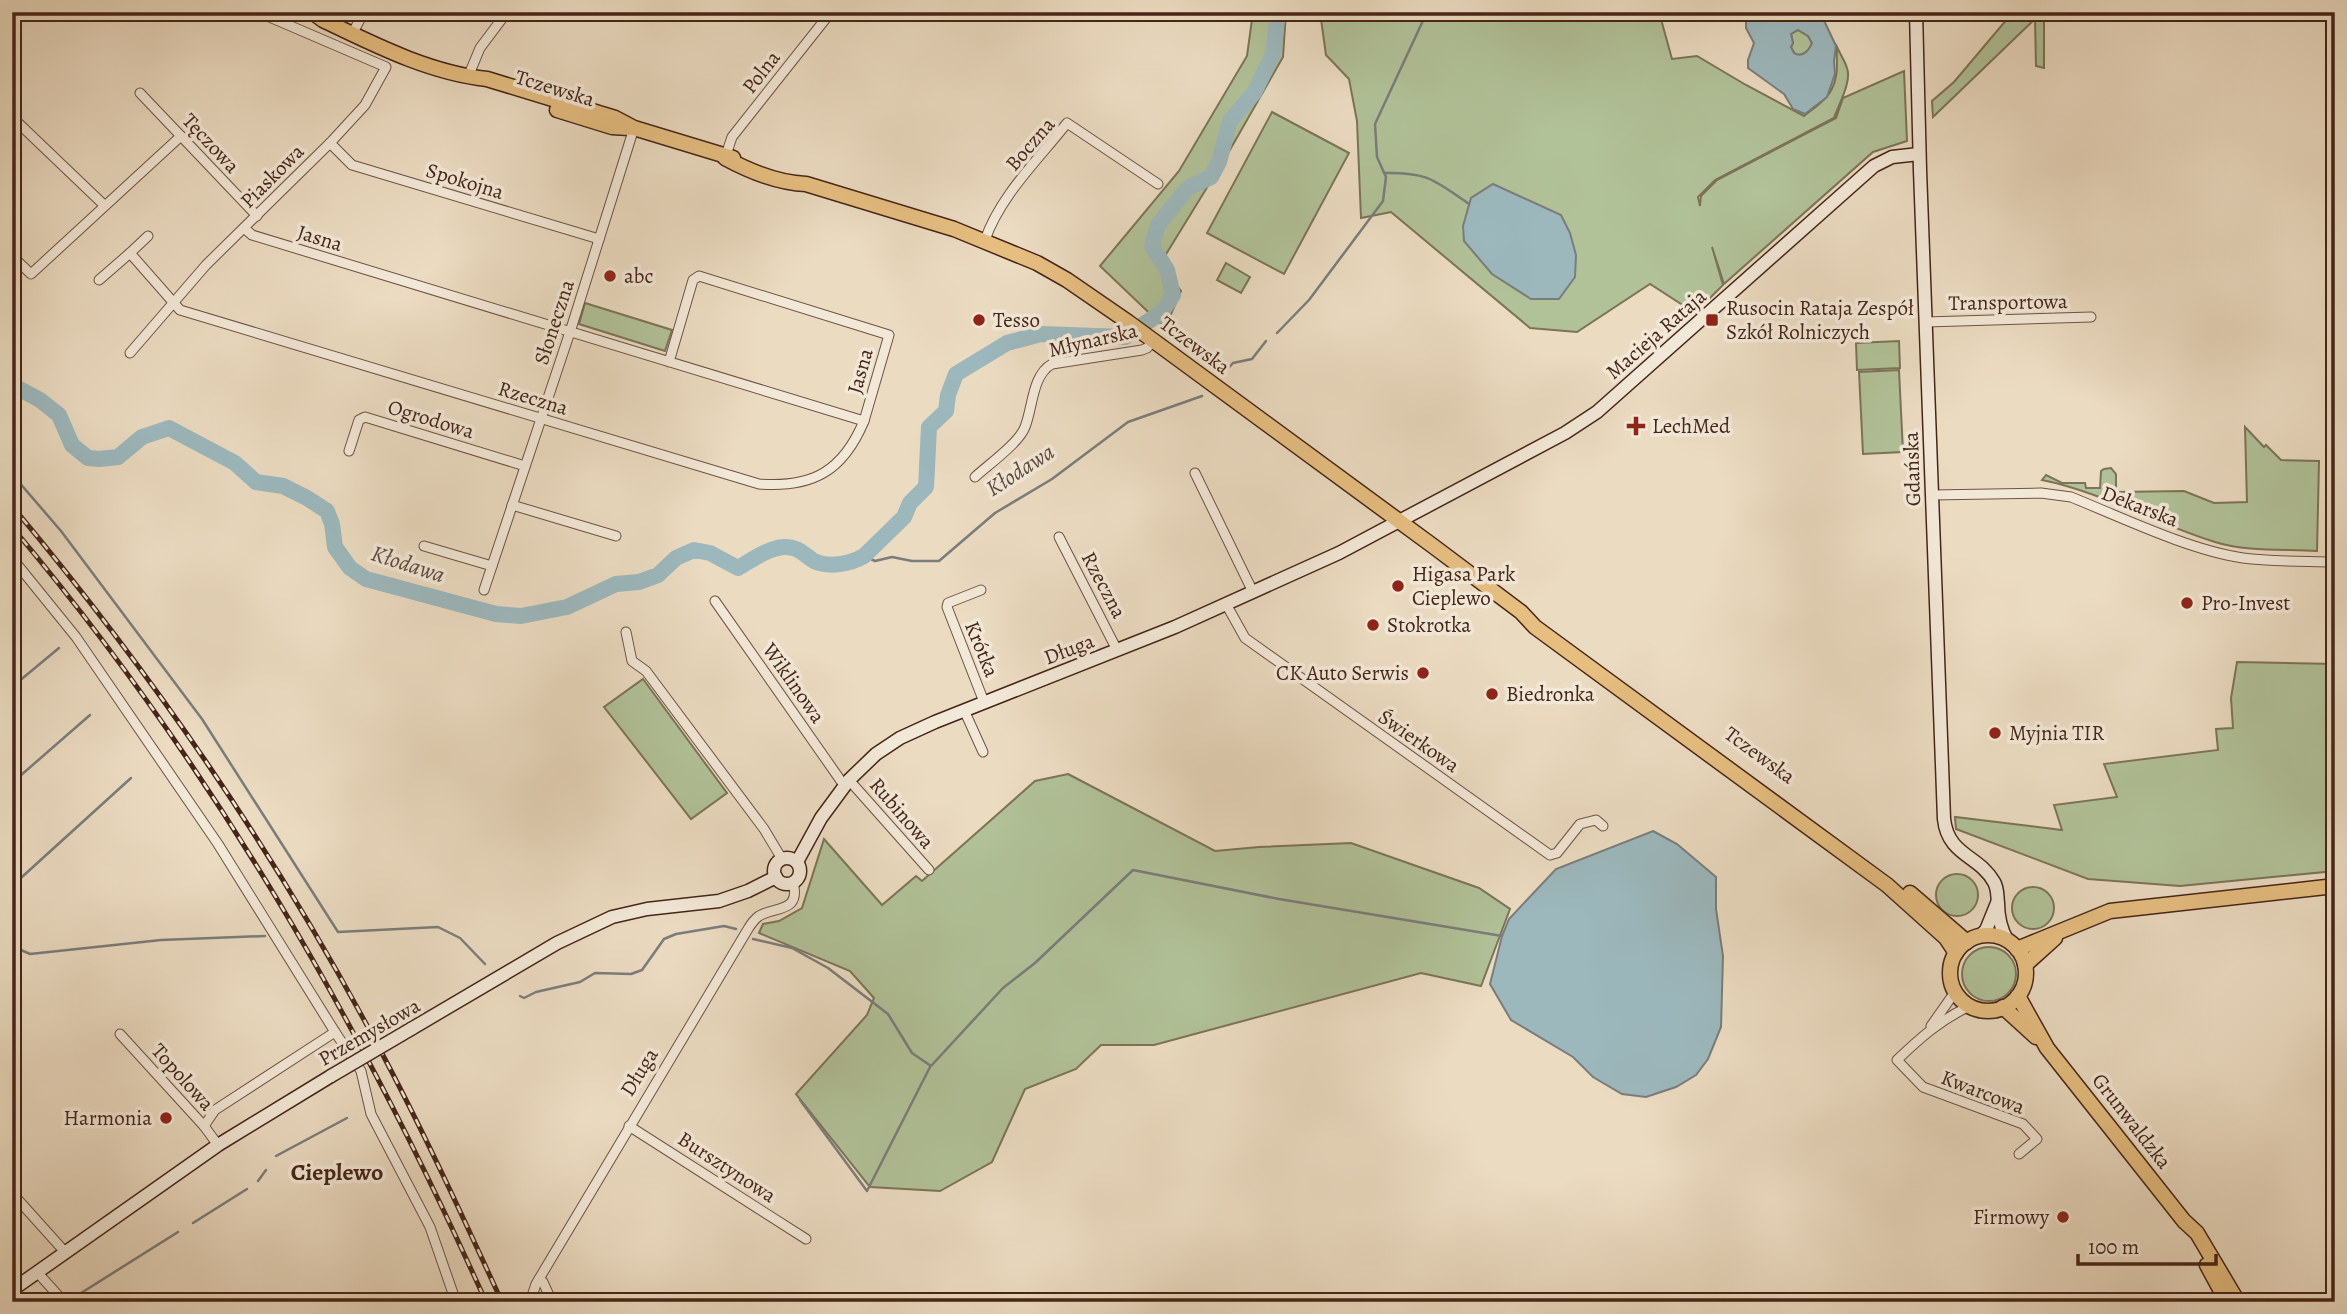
<svg xmlns="http://www.w3.org/2000/svg" width="2347" height="1314" font-family="Alegreya,serif">
<rect width="100%" height="100%" fill="#ebdbc1"/>
<filter id="stains"><feTurbulence type="fractalNoise" baseFrequency=".00286" numOctaves="4"/><feColorMatrix values="0 0 0 0 .2 0 0 0 0 .09 0 0 0 0 .02 0 0 0 .5 -.17"/></filter>
<radialGradient id="worn" r=".72"><stop offset=".6" stop-color="#630" stop-opacity="0"/><stop offset="1" stop-color="#630" stop-opacity=".3"/></radialGradient>
<!-- green -->
<g fill="#b1c198" stroke="#7c7358" stroke-width="2">
<polygon points="1253,12 1286,12 1283,57 1227,155 1160,264 1181,291 1165,328 1100,266 1179,171 1247,56"/>
<path d="M 1320,12 L 1659,12 L 1672,59 L 1697,56 L 1746,85 L 1804,116 C 1819,104 1833,96 1836,76 C 1838,67 1836,56 1837,47 C 1840,54 1845,61 1847,68 C 1852,81 1839,104 1834,118 L 1715,180 L 1698,197 L 1700,206 L 1701,196 L 1717,180 L 1836,118 L 1843,98 L 1904,71 L 1907,141 L 1873,152 L 1724,284 L 1712,247 L 1723,285 L 1695,313 L 1650,284 L 1577,332 L 1530,328 L 1391,212 L 1361,218 L 1357,121 L 1349,79 L 1326,55 Z"/>
<polygon points="2013,12 2044,12 2044,68 2036,66 2035,19 1933,117 1932,101 1954,82"/>
<path d="M 1798,30 L 1808,36 L 1812,43 C 1809,51 1802,58 1794,53 L 1791,47 L 1793,43 L 1791,34 Z"/>
<polygon points="1272,112 1349,153 1284,274 1207,233"/>
<polygon points="1226,263 1250,277 1241,293 1217,280"/>
<polygon points="585,303 672,330 665,351 579,324"/>
<polygon points="1899,341 1900,368 1857,370 1856,343"/>
<polygon points="1899,370 1903,452 1863,454 1859,372"/>
<path d="M 2245,427 L 2264,447 L 2266,445 L 2281,460 L 2319,461 L 2317,551 C 2284,549 2246,552 2215,542 C 2156,524 2102,492 2042,480 L 2046,475 L 2062,483 L 2085,483 L 2086,488 L 2100,488 L 2101,471 L 2104,469 L 2111,468 L 2116,474 L 2116,492 L 2184,491 L 2214,503 L 2247,502 Z"/>
<polygon points="2237,662 2335,664 2335,871 2180,886 2088,879 1956,829 1955,817 2062,830 2054,805 2117,797 2104,764 2218,750 2216,729 2233,728 2231,698"/>
<polygon points="643,679 727,793 691,819 604,707"/>
<polygon points="1068,774 1215,851 1259,847 1351,843 1479,888 1510,909 1481,986 1421,973 1154,1045 1101,1045 1076,1069 1025,1089 992,1162 940,1191 870,1187 796,1094 867,1015 874,998 850,971 759,933 763,924 779,921 802,908 824,839 882,905 916,876 922,881 1035,781"/>
<circle cx="1957" cy="895" r="21"/>
<circle cx="2033" cy="908" r="21"/>
<circle cx="1989" cy="974" r="27"/>
</g>
<!-- water -->
<g fill="#9cb8bd" stroke="#7a7d7b" stroke-width="2" fill-rule="evenodd">
<path d="M 1746,12 L 1820,12 L 1836,46 L 1834,61 L 1835,74 L 1827,97 L 1805,114 L 1793,109 L 1784,94 L 1748,68 L 1748,60 L 1754,43 L 1746,28 ZM 1798,30 L 1808,36 L 1812,43 C 1809,51 1802,58 1794,53 L 1791,47 L 1793,43 L 1791,34 Z"/>
<polygon points="1493,184 1561,215 1570,233 1576,255 1575,277 1559,299 1531,299 1492,274 1464,241 1463,226 1471,198"/>
<polygon points="1653,831 1677,844 1716,877 1716,909 1723,956 1721,1027 1708,1059 1696,1075 1676,1087 1646,1097 1622,1094 1593,1077 1573,1057 1511,1020 1490,984 1502,936 1509,919 1556,869"/>
</g>
<g fill="none" stroke-linecap="round" stroke-linejoin="round">
<!-- stream -->
<g stroke="#7a7d7b" stroke-width="2.5">
<path d="M 1384,173 C 1428,172 1434,180 1469,204"/>
<polyline points="1277,333 1309,300 1383,201 1386,177 1377,157 1375,124 1427,12"/>
<polyline points="1223,374 1233,363 1252,359 1266,341"/>
<polyline points="12,474 61,531 202,719 338,932 438,927 460,938 485,964"/>
<polyline points="864,556 875,561 892,557 912,561 939,561 995,513 1052,479 1128,422 1202,396"/>
<polyline points="12,611 13,610"/>
<polyline points="12,687 59,648"/>
<polyline points="12,783 90,715"/>
<polyline points="12,886 131,778"/>
<polyline points="753,939 792,948 828,968 888,1014 912,1053 931,1066 1003,988 1035,963 1133,870 1279,899 1502,936"/>
<polyline points="12,946 30,954 161,940 265,936"/>
<polyline points="520,996 524,998 536,992 580,982 595,973 631,974 642,970 664,939 676,934 724,926 736,929"/>
<polyline points="800,1100 867,1191 930,1067"/>
<polyline points="276,1156 347,1118"/>
<polyline points="258,1181 266,1170"/>
<polyline points="193,1223 247,1189"/>
<polyline points="70,1300 178,1232"/>
</g>
<!-- river -->
<path stroke="#9cb8bd" stroke-width="16" d="M 12,385 L 40,400 L 59,415 L 72,445 L 88,458 L 99,459 L 118,457 L 142,437 L 169,428 L 235,463 L 256,482 L 283,486 L 307,498 L 327,511 L 332,524 L 335,547 L 350,568 L 366,579 L 496,614 L 521,616 L 567,607 L 616,584 L 639,582 L 658,575 L 676,558 L 694,550 L 710,553 L 738,568 C 752,560 768,548 784,547 C 798,546 804,555 814,561 C 829,568 850,564 864,556 L 904,517 L 910,503 L 926,487 L 929,427 L 946,411 L 948,395 L 956,374 L 1007,343 L 1041,334 L 1125,337 L 1162,312 L 1173,295 L 1167,270 L 1152,246 L 1158,225 L 1188,188 L 1211,177 L 1219,162 L 1230,121 L 1254,93 L 1273,54 L 1278,12"/>
<defs>
<g id="street">
<polyline points="352,34 364,12"/>
<polyline points="468,77 480,48 507,12"/>
<polyline points="140,93 257,216"/>
<polyline points="12,117 104,205"/>
<polyline points="330,143 352,165 599,239"/>
<polyline points="725,158 732,137 831,12"/>
<polyline points="244,228 252,235 864,421 889,335 699,276 693,280 669,362"/>
<path d="M 985,240 C 1000,196 1038,160 1067,123 L 1158,184"/>
<polyline points="130,253 148,236"/>
<polyline points="12,256 31,274 181,136"/>
<path d="M 99,280 L 130,253 L 180,310 L 759,484 C 813,488 843,471 864,421"/>
<polyline points="1926,322 2091,317"/>
<polyline points="130,353 206,265 330,143 365,105 386,67 258,12"/>
<polyline points="349,451 359,420 365,417 525,466"/>
<polyline points="1195,473 1253,592"/>
<path d="M 975,477 C 988,465 1019,443 1025,427 C 1033,407 1032,375 1052,364 L 1142,350 L 1147,348 L 1153,341"/>
<path d="M 1932,495 L 2041,493 L 2071,497 C 2123,518 2189,550 2243,558 C 2273,562 2305,561 2335,562"/>
<polyline points="512,505 616,536"/>
<polyline points="1059,537 1117,650"/>
<polyline points="424,546 492,566"/>
<polyline points="12,558 76,637 218,844 335,1032 361,1071 371,1114 430,1227 456,1302"/>
<polyline points="484,590 570,332 634,128"/>
<polyline points="981,590 948,603 947,607 984,702"/>
<polyline points="715,601 841,781 846,784"/>
<polyline points="1226,604 1245,638 1550,855 1557,853 1580,824 1596,820 1603,826"/>
<polyline points="626,632 632,661 646,671 764,829 782,859"/>
<polyline points="964,710 983,752"/>
<polyline points="849,780 929,870"/>
<path d="M 1970,1006 C 1941,1019 1919,1039 1897,1060 L 1923,1087 L 2023,1124 L 2037,1139 L 2019,1154"/>
<polyline points="1931,1026 1955,992"/>
<polyline points="120,1034 204,1126 218,1145"/>
<polyline points="204,1126 215,1110 335,1032"/>
<polyline points="629,1126 806,1239"/>
<polyline points="12,1193 65,1252"/>
<polyline points="37,1272 64,1302"/>
<polyline points="539,1279 543,1282 552,1302"/>
<path d="M 530,1302 L 536,1284 L 748,929 C 751,924 755,919 759,916 C 776,906 801,913 793,882"/>
</g>
<g id="secondary">
<path d="M 1916,12 L 1920,170 L 1944,819 C 1948,856 1979,855 1994,882 C 1998,889 1997,895 1998,903 C 1998,916 2001,929 2007,940"/>
<circle cx="787" cy="871" r="13"/>
<polyline points="797,862 821,818 849,780 876,754 900,738 935,722 1175,627 1339,553 1565,433 1597,412 1874,166 1892,157 1919,154"/>
<polyline points="1980,936 1986,930 1997,903"/>
<polyline points="411,1029 557,943 612,917 647,909 719,901 748,891 776,877"/>
<polyline points="12,1290 218,1145 331,1076"/>
</g>
<g id="primary">
<path d="M 312,12 L 323,20 C 375,45 430,73 487,79 L 615,118 L 634,128 L 733,158"/>
<polyline points="557,110 612,127 629,128"/>
<path d="M 725,158 C 749,171 778,183 806,184 L 954,229 L 1037,263 L 1067,280 L 1128,322 L 1433,546 L 1521,612 L 1535,627 L 1887,885 L 1946,938 L 1956,953"/>
<polyline points="1910,893 1967,942"/>
<circle cx="1988" cy="973" r="38"/>
<polyline points="2017,949 2110,911 2335,886"/>
<polyline points="2025,965 2055,938"/>
<polyline points="2018,996 2047,1048 2184,1221 2197,1233 2238,1302"/>
<polyline points="2003,1007 2036,1037"/>
<polyline points="2207,1265 2227,1302"/>
</g>
</defs>
<!-- street casing -->
<use href="#street" stroke="#6f5242" stroke-width="11"/>
<!-- secondary casing -->
<use href="#secondary" stroke="#462518" stroke-width="15"/>
<!-- primary casing -->
<use href="#primary" stroke="#462518" stroke-width="17"/>
<!-- street -->
<use href="#street" stroke="#f2e8d7" stroke-width="9"/>
<!-- secondary -->
<use href="#secondary" stroke="#f2e8d7" stroke-width="12"/>
<!-- primary -->
<use href="#primary" stroke="#e6be80" stroke-width="14"/>
<defs>
<g id="rail">
<path d="M 12,506 C 152,673 275,852 377,1044 C 422,1128 462,1215 502,1302"/>
<path d="M 12,527 C 211,763 360,1022 486,1302"/>
</g>
</defs>
<!-- rail casing -->
<use href="#rail" stroke="#462518" stroke-width="5"/>
<!-- rail -->
<use href="#rail" stroke="#f2e8d7" stroke-width="2.5" stroke-dasharray="8" stroke-linecap="butt"/>
<defs>
<polyline id="secondary-bridge" points="331,1076 411,1029"/>
</defs>
<!-- secondary-bridge casing -->
<use href="#secondary-bridge" stroke="#462518" stroke-width="15" stroke-linecap="butt"/>
<!-- secondary-bridge -->
<use href="#secondary-bridge" stroke="#f2e8d7" stroke-width="12"/>
</g>
<!-- markers -->
<g fill="#8f2418" stroke="#f2e8d7" stroke-width="2.5">
<circle cx="610" cy="276" r="7"/>
<circle cx="979" cy="320" r="7"/>
<rect x="1705" y="313" width="14" height="14" rx="3.5"/>
<path d="M1632.5 415.5h7v7h7v7h-7v7h-7v-7h-7v-7h7z"/>
<circle cx="1398" cy="586" r="7"/>
<circle cx="2187" cy="603" r="7"/>
<circle cx="1373" cy="625" r="7"/>
<circle cx="1423" cy="673" r="7"/>
<circle cx="1492" cy="694" r="7"/>
<circle cx="1995" cy="733" r="7"/>
<circle cx="166" cy="1118" r="7"/>
<circle cx="2063" cy="1217" r="7"/>
</g>
<g text-anchor="middle" dominant-baseline="central" stroke-width="7" stroke-linejoin="round" paint-order="stroke">
<!-- street labels -->
<g font-size="21" fill="#462518" stroke="#f2e8d7">
<text transform="translate(761 72) rotate(-52)">Polna</text>
<text transform="translate(555 88) rotate(17)">Tczewska</text>
<text transform="translate(211 143) rotate(47)">Tęczowa</text>
<text transform="translate(1030 144) rotate(-49)">Boczna</text>
<text transform="translate(272 176) rotate(-45)">Piaskowa</text>
<text transform="translate(465 181) rotate(17)">Spokojna</text>
<text transform="translate(320 238) rotate(17)">Jasna</text>
<text transform="translate(2008 302) rotate(-1)">Transportowa</text>
<text transform="translate(554 322) rotate(-72)">Słoneczna</text>
<text transform="translate(1656 334) rotate(-41)">Macieja Rataja</text>
<text transform="translate(1093 340) rotate(-13)">Młynarska</text>
<text transform="translate(1195 345) rotate(37)">Tczewska</text>
<text transform="translate(860 371) rotate(-74)">Jasna</text>
<text transform="translate(533 398) rotate(17)">Rzeczna</text>
<text transform="translate(431 419) rotate(17)">Ogrodowa</text>
<text transform="translate(1912 469) rotate(-92)">Gdańska</text>
<text transform="translate(2140 506) rotate(21)">Dekarska</text>
<text transform="translate(1104 585) rotate(62)">Rzeczna</text>
<text transform="translate(982 649) rotate(68)">Krótka</text>
<text transform="translate(1069 649) rotate(-21)">Długa</text>
<text transform="translate(794 683) rotate(55)">Wiklinowa</text>
<text transform="translate(1419 741) rotate(35)">Świerkowa</text>
<text transform="translate(1760 755) rotate(36)">Tczewska</text>
<text transform="translate(902 813) rotate(49)">Rubinowa</text>
<text transform="translate(369 1032) rotate(-30)">Przemysłowa</text>
<text transform="translate(639 1072) rotate(-58)">Długa</text>
<text transform="translate(183 1077) rotate(48)">Topolowa</text>
<text transform="translate(1983 1092) rotate(21)">Kwarcowa</text>
<text transform="translate(2132 1121) rotate(52)">Grunwaldzka</text>
<text transform="translate(727 1167) rotate(33)">Bursztynowa</text>
</g>
<!-- poi labels -->
<g font-size="21" fill="#462518" stroke="#f2e8d7" text-anchor="start">
<text x="624" y="276">abc</text>
<text x="1726" y="308">Rusocin Rataja Zespół<tspan x="1726" dy="24">Szkół Rolniczych</tspan></text>
<text x="993" y="320">Tesso</text>
<text x="1652" y="426">LechMed</text>
<text x="1412" y="574">Higasa Park<tspan x="1412" dy="24">Cieplewo</tspan></text>
<text x="2201" y="603">Pro-Invest</text>
<text x="1387" y="625">Stokrotka</text>
<text x="1409" y="673" text-anchor="end">CK Auto Serwis</text>
<text x="1506" y="694">Biedronka</text>
<text x="2009" y="733">Myjnia TIR</text>
<text x="152" y="1118" text-anchor="end">Harmonia</text>
<text x="2049" y="1217" text-anchor="end">Firmowy</text>
</g>
<!-- water labels -->
<g font-size="23" font-style="italic" fill="#5c4a41" stroke="#f2e8d7">
<text transform="translate(1020 470) rotate(-33)">Kłodawa</text>
<text transform="translate(408 564) rotate(18)">Kłodawa</text>
</g>
<!-- quarter labels -->
<g font-size="24" font-weight="bold" fill="#462518" stroke="#f2e8d7">
<text x="337" y="1172">Cieplewo</text>
</g>
</g>
<!-- margin -->
<rect width="2347" height="1314" fill="none" stroke="#ebdbc1" stroke-width="42"/>
<rect x="14" y="14" width="2319" height="1286" fill="none" stroke="#462518" stroke-width="3.5"/>
<rect x="21" y="21" width="2305" height="1272" fill="none" stroke="#462518" stroke-width="2"/>
<!-- scale -->
<path d="M2078 1254v10h138v-10" fill="none" stroke="#462518" stroke-width="3.5"/>
<text x="2088" y="1254" font-size="21" fill="#462518" stroke="#f2e8d7" stroke-width="5" paint-order="stroke">100 m</text>
<rect width="100%" height="100%" filter="url(#stains)"/>
<rect width="100%" height="100%" fill="url(#worn)"/>
</svg>
